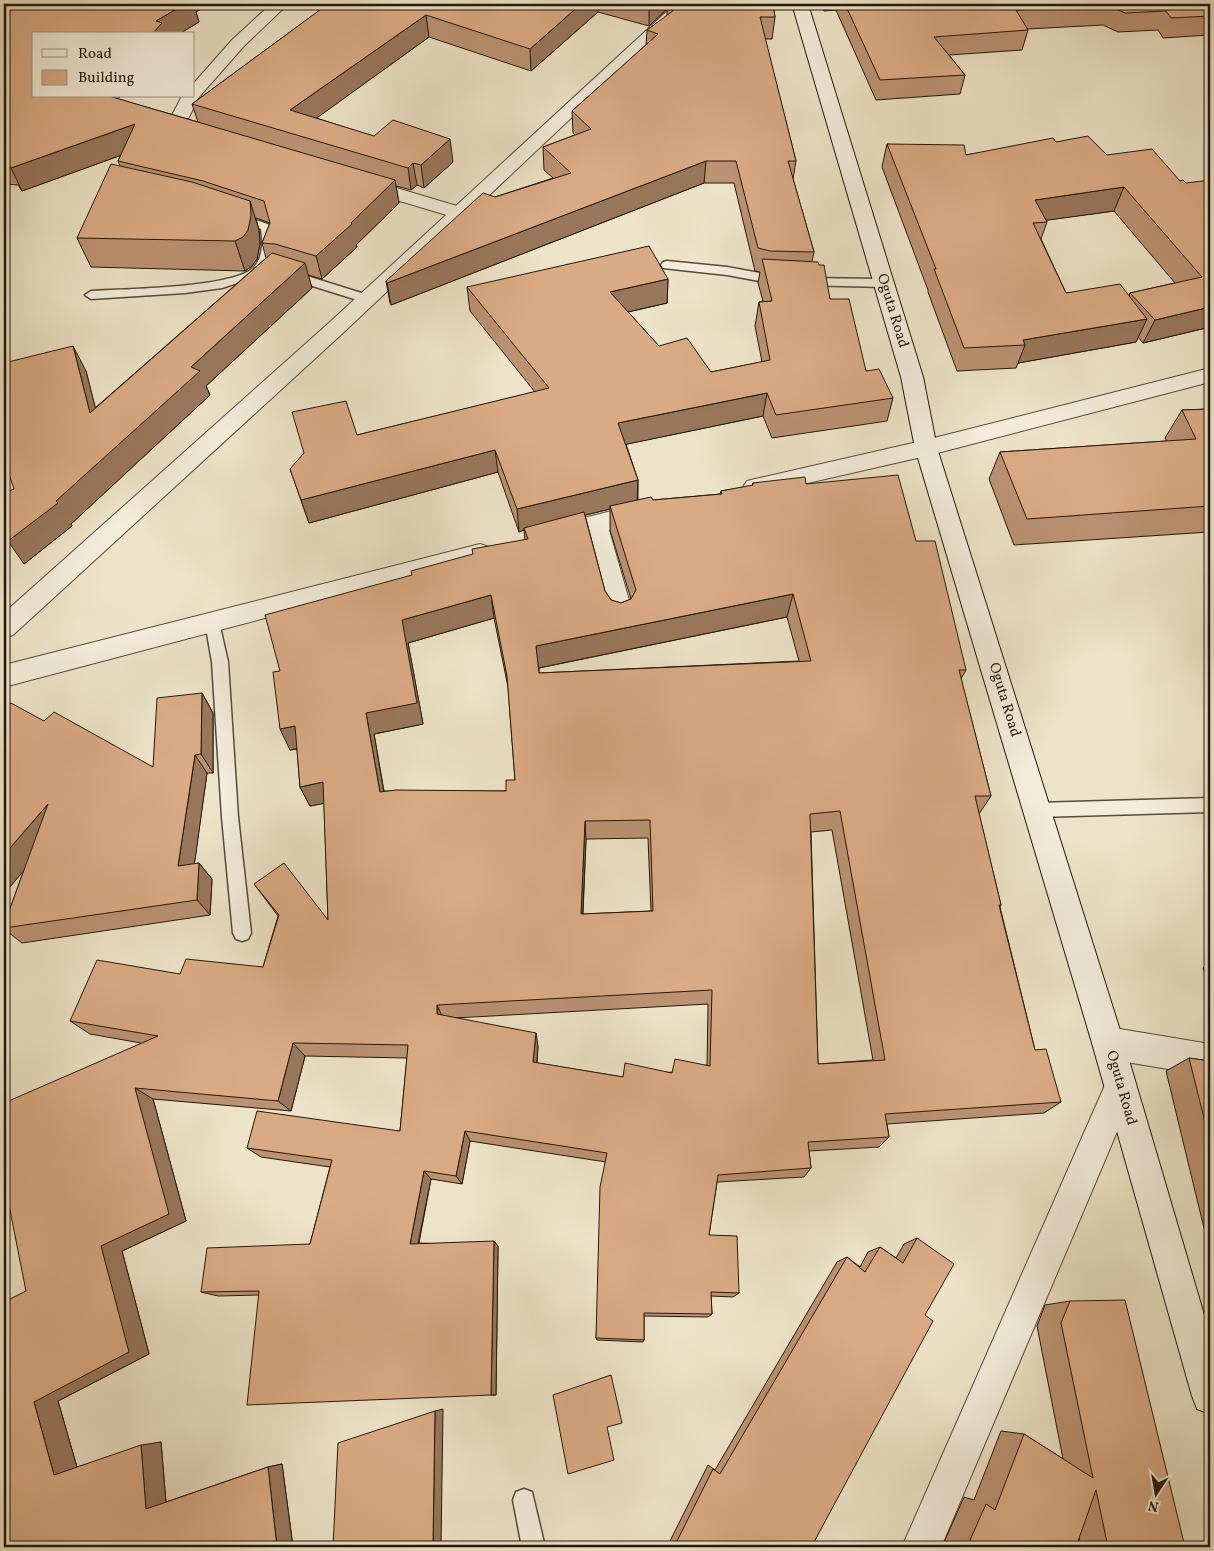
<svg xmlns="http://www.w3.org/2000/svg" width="1214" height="1551" font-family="Vollkorn,serif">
<rect width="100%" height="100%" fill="#ede3c8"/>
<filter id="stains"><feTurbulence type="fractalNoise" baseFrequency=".004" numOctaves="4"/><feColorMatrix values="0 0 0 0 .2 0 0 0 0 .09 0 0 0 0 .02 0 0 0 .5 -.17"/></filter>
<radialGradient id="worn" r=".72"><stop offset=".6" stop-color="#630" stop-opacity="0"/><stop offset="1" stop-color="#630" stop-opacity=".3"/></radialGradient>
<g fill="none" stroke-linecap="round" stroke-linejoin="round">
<defs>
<g id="service">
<path d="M 236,213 L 270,225 L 272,227 L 275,246 L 266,267 L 270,270 L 268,273 L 222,288 L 185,293 L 91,299 L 85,295 L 91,291 C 123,289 232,288 253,268 C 263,259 263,241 261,229 L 232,218 L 230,216 Z"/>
<polygon points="667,261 727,267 781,277 787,281 781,285 727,275 663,268 661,265 663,262"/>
<polygon points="291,271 371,296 373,299 367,303 287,278 285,275 287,272"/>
<polygon points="806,278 883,279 889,283 883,287 802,285 800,282"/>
<polygon points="212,616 217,618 219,622 228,662 238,817 251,933 248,939 242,941 236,939 233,933 222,817 212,662 205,622 207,618"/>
<polygon points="1210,798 1210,812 1037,817 1031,815 1029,810 1031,805 1037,803"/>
<polygon points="524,1489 532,1492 545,1547 522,1547 513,1500 516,1492"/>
</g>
<g id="minor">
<polygon points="271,4 288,4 244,46 199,97 187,121 190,126 210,132 213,136 210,140 204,141 177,134 169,121 182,96 194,96 194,83 232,40"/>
<polygon points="363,178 467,209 470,213 467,217 460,219 356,188 354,184 356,180"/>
<polygon points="1210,368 1210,382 926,456 755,495 747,493 743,487 747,481 755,479 926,440"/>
<polygon points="648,502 656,505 660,511 656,517 609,530 633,614 629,621 620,624 611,621 607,614 586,535 551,544 543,541 539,535 543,529 551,526"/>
<polygon points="480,544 489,547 492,553 489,559 4,687 4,665"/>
<polygon points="1108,1027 1210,1044 1210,1076 1108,1059 1097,1054 1092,1043 1097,1032"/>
<polygon points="1120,1071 1131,1076 1136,1087 941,1547 902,1547 1109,1076"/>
</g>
<polygon id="tertiary" points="675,4 692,4 344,332 13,635 4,638 4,613 330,322"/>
<polygon id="secondary" points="792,4 808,4 923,377 937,448 1124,1043 1210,1335 1210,1414 1197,1409 1192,1396 1092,1043 915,448 901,377"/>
</defs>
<!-- service casing -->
<use href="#service" stroke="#564a3a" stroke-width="3"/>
<!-- minor casing -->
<use href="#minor" stroke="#564a3a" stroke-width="2"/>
<!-- tertiary casing -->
<use href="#tertiary" stroke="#564a3a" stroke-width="2"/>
<!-- secondary casing -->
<use href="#secondary" stroke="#23170a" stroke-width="2"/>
<!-- service -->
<use href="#service" fill="#f3eddb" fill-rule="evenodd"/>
<!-- minor -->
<use href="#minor" fill="#f3eddb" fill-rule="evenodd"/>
<!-- tertiary -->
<use href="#tertiary" fill="#f3eddb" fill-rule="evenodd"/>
<!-- secondary -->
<use href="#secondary" fill="#f3eddb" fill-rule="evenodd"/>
</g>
<!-- wall -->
<g fill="#bb9272" stroke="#23170a" fill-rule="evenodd">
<path d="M 4,4 L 208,4 L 196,12 L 199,22 L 179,34 L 34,34 L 118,99 L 198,122 L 192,104 L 320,10 L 318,4 L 773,4 L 775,17 L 772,39 L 765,39 L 796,161 L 793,179 L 814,252 L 812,262 L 830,299 L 866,371 L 893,398 L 887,421 L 772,438 L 763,416 L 626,444 L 638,480 L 638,500 L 653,500 L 720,494 L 721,491 L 752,486 L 753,483 L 806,484 L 916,541 L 966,670 L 961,679 L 991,796 L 979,814 L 1001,905 L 1000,907 L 1035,1050 L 1061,1102 L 1044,1113 L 887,1124 L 889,1137 L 879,1147 L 809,1151 L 811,1168 L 804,1177 L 717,1182 L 709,1235 L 739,1293 L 733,1297 L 711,1296 L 712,1314 L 708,1317 L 644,1316 L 644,1340 L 643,1342 L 597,1340 L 596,1338 L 606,1162 L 470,1141 L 462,1184 L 431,1179 L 419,1243 L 498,1246 L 496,1395 L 491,1395 L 259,1295 L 218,1296 L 201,1292 L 310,1244 L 330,1167 L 261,1157 L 247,1148 L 400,1131 L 407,1058 L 305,1056 L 291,1111 L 153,1099 L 186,1221 L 122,1251 L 149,1354 L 58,1401 L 77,1467 L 161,1442 L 166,1502 L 268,1467 L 282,1464 L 293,1547 L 4,1547 L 26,1291 L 141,1043 L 90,1034 L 70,1021 L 180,974 L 263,967 L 278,916 L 254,884 L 328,920 L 324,803 L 310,806 L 300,787 L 297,749 L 290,750 L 280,671 L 412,575 L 525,540 L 524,530 L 519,532 L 498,472 L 309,523 L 290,469 L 357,435 L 535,392 L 470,311 L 467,287 L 668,279 L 667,303 L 628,312 L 659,346 L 711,372 L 762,362 L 755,326 L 759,302 L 763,301 L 758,283 L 760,272 L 755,271 L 734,183 L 704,183 L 391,305 L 390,303 L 386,281 L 495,197 L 553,178 L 544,170 L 543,147 L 575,135 L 573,133 L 572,111 L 646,45 L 647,30 L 667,16 L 667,9 L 649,26 L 598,12 L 531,71 L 429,37 L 316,118 L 453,162 L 424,188 L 417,185 L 411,190 L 396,186 L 399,203 L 356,245 L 357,247 L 322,279 L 308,275 L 312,288 L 206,386 L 210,395 L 71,524 L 72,526 L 24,564 L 14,489 L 86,371 L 95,408 L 266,258 L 262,243 L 270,223 L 256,218 L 259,230 L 260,244 L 257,259 L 252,266 L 245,271 L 91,267 L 77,238 L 120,166 L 118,161 L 121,155 L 22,191 L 18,185 L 4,184 ZM 610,509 L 610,530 L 631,599 L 621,603 L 611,600 L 605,591 L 585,515 ZM 787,617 L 799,661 L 539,673 L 539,668 ZM 494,618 L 508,687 L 515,780 L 506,791 L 384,791 L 374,734 L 423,724 L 408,643 ZM 832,830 L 873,1060 L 818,1064 L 811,832 ZM 648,838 L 651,911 L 583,914 L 586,839 ZM 708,1004 L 707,1065 L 672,1072 L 623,1077 L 537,1063 L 538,1046 L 455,1018 Z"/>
<polygon points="821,4 1210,4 1210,36 1209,35 1163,38 1158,30 1118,32 1103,25 1027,29 1028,30 1022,50 949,55 965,75 960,94 876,100 836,10 824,11"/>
<path d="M 1056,142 L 1107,155 L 1186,183 L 1210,327 L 1143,343 L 1138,337 L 1136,342 L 1018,363 L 1016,368 L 957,371 L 928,292 L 928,290 L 882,167 L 887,144 L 966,155 ZM 1114,211 L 1175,283 L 1130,293 L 1129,296 L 1066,293 L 1041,239 L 1047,222 L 1046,220 Z"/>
<polygon points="1210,409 1210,535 1209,532 1014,545 989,479 1000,452 1167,441 1165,438 1182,410"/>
<polygon points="202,693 213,713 213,773 207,773 194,864 199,863 212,879 210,915 22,943 4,929 4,925 24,870 4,894 44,721 153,767"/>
<polygon points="1210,963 1210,986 1203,968"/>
<polygon points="1189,1058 1210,1061 1210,1253 1166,1071"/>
<polygon points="917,1238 925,1315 814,1542 815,1547 667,1547 708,1465 715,1470 837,1262 847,1257 860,1267 868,1252 880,1247 896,1258 904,1244"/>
<polygon points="1070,1301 1185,1547 1081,1547 1079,1538 1076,1547 942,1547 964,1497 974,1500 1001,1431 1024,1434 1063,1459 1037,1326 1045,1305"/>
</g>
<!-- shaded-wall -->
<g fill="#99775c" stroke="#23170a">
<polygon points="185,4 208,4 196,12 199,22 179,34 152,34 156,21"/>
<polygon points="581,4 598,4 598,12 531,71 530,49"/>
<polygon points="649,4 672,4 649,26"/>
<polygon points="426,15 429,37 296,133 290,110"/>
<polygon points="96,96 121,96 103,114"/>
<polygon points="135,124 144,147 22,191 11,168"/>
<polygon points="450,139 453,162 424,188 421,165"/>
<polygon points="706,161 704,183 391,305 387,283"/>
<polygon points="413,163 417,185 411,190 408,168"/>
<polygon points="395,180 399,203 356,245 357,247 322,279 316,256"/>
<polygon points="1124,187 1114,211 1027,223 1035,200"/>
<polygon points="250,201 259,230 260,244 257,259 252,266 245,271 235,241"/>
<polygon points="305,263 312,288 206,386 210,395 71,524 72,526 24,564 8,541 56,501 191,367"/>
<polygon points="668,279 667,303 610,316 610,292"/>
<polygon points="1210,307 1210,327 1143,343 1155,320"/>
<polygon points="1147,319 1136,342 1018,363 1025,345 1023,340"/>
<polygon points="73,346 86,371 103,437 90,413"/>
<polygon points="767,393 763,416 618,446 618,423"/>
<polygon points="495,450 498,472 309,523 301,500"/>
<polygon points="638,480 637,503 610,506 610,509 525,530 524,528 524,530 519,532 517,509"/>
<polygon points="793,594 787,617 538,668 536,646"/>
<polygon points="491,595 494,618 408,643 423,724 374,734 387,811 380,792 366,713 402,620"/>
<polygon points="202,693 213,713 213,773 201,754"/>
<polygon points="295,726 305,747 290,750 280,729"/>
<polygon points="195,755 207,773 192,882 178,866"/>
<polygon points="323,782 332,802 310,806 300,787"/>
<polygon points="48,804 65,822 4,894 4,855"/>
<polygon points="585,821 586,839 582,930 581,914"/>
<polygon points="199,863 212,879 210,915 197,900"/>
<polygon points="437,1005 443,1018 437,1014"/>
<polygon points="536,1033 538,1046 536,1074 533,1062"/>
<polygon points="293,1043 305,1056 291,1111 278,1101"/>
<polygon points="135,1088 153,1099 186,1221 122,1251 149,1354 58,1401 78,1471 54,1475 34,1402 101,1246"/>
<polygon points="465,1131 470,1141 462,1184 456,1176"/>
<polygon points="424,1171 431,1179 417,1249 410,1244"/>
<polygon points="494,1241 498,1246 496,1395 491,1395"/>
<polygon points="443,1409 441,1547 433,1547 435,1411"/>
<polygon points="161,1442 166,1503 146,1509 141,1445"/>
<polygon points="282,1464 293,1547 277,1547 268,1467"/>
</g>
<!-- building -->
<g fill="#daaa84" stroke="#23170a" fill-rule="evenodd">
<polygon points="4,4 185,4 156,21 162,23 152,34 34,34 34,96 109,96 395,180 351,223 352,224 316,256 275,244 262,243 270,223 264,201 203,181 118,161 135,124 11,168 7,162 4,162"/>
<polygon points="328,4 581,4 530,49 426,15 290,110 374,136 393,120 450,139 421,165 413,163 408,168 192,104"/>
<polygon points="672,4 773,4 775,17 760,17 796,161 788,161 814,252 770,251 758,248 736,161 706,161 387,283 386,281 483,193 495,197 571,173 543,147 591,129 572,111 658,34 647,30 674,10 667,9"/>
<polygon points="845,4 1210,4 1210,16 1171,18 1166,11 1125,13 1110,6 1016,10 1028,30 934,37 965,75 880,80"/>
<polygon points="1088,136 1107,155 1152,149 1180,181 1183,180 1186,183 1210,180 1210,307 1155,320 1130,293 1202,277 1124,187 1035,200 1047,222 1033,223 1066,293 1120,284 1147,319 1023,340 1025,345 964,348 934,269 936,269 887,144 964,145 966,155 1053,138 1056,142"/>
<polygon points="111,164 192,182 250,201 251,215 248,230 243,237 235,241 77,238"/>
<polygon points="649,246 668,279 610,292 659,346 687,338 711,372 770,360 759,302 772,301 762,259 818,262 819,265 824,265 830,299 849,299 866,371 879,369 893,398 776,415 767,393 618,423 638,480 517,509 495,450 301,500 290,469 304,453 292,412 346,401 357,435 549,388 467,287"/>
<polygon points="272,253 305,263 191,367 200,371 56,501 58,503 8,541 4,531 4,493 14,489 4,459 4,363 73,346 90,413"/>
<polygon points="1210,409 1210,506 1027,519 1000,452 1196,439 1182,410"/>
<path d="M 898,475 L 916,541 L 935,541 L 966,670 L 959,670 L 991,796 L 975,796 L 1001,905 L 999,905 L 1035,1050 L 1046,1049 L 1061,1102 L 885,1114 L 889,1137 L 808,1142 L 811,1168 L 718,1175 L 709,1235 L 737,1236 L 739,1293 L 711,1292 L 712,1314 L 644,1313 L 644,1340 L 596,1338 L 600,1187 L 607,1153 L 465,1131 L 456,1176 L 424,1171 L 410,1244 L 494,1241 L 491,1395 L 247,1405 L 259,1291 L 201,1292 L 207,1248 L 310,1244 L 332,1160 L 247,1148 L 257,1111 L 400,1131 L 408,1045 L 293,1043 L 278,1101 L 135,1088 L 169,1214 L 101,1246 L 129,1352 L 34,1402 L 54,1475 L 141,1445 L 146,1509 L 268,1467 L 277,1547 L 4,1547 L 4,1302 L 26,1291 L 4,1180 L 4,1103 L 158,1036 L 70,1021 L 97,960 L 180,974 L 186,959 L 263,967 L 279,915 L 254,884 L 284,863 L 328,920 L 323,782 L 300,787 L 295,726 L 280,729 L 273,672 L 280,671 L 265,615 L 412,575 L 411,571 L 473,554 L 472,549 L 528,539 L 524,528 L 584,512 L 605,591 L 611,600 L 621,603 L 631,599 L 636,590 L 610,506 L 651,497 L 653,500 L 722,494 L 721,491 L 753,485 L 753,483 L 805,477 L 806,484 ZM 793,594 L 811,661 L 539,673 L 536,646 ZM 491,595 L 507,676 L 515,780 L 506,780 L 506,791 L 396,790 L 380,792 L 366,713 L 417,703 L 402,620 ZM 840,811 L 885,1060 L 818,1064 L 810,814 ZM 650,820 L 653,911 L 581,914 L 585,821 ZM 712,990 L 710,1066 L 675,1059 L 672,1073 L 625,1063 L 623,1077 L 533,1062 L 536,1033 L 437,1014 L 437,1005 Z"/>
<polygon points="202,693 201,754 195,755 178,866 199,863 197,900 4,928 4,925 48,804 4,855 4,710 11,703 44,721 54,712 153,767 157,698"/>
<polygon points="1189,1058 1210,1061 1210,1142"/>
<polygon points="917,1238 954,1264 925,1315 933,1321 814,1542 816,1544 815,1547 674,1547 713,1469 720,1474 847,1257 865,1272 880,1247 903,1263"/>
<polygon points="1125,1300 1185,1547 1108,1547 1096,1490 1076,1547 967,1547 986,1504 995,1510 1024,1434 1093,1478 1061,1323 1070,1301"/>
<polygon points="611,1375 622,1423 607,1427 614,1460 568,1474 553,1395"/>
<polygon points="435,1411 433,1547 333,1547 338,1443"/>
</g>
<g text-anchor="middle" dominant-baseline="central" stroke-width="4" stroke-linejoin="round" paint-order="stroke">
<!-- street labels -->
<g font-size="15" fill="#23170a" stroke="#f3eddb">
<text transform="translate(892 311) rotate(73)">Oguta Road</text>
<text transform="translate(1004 700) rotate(73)">Oguta Road</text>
<text transform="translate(1121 1088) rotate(74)">Oguta Road</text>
</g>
</g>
<!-- margin -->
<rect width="1214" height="1551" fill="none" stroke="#ede3c8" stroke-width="20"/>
<rect x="5" y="5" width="1204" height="1541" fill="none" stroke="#23170a" stroke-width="2.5"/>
<rect x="10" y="10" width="1194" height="1531" fill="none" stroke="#23170a"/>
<!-- legend -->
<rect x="32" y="32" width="162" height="65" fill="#f3eddb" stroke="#a09787"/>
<rect x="42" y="49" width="25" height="8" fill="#f3eddb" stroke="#a09787"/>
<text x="78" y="58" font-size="15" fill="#23170a">Road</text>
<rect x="42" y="70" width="25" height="15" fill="#daaa84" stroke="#a09787"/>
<text x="78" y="82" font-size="15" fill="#23170a">Building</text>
<!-- north arrow -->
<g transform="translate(1156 1494) rotate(192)" stroke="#f3eddb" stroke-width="4" paint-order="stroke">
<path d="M0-4L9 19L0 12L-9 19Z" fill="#23170a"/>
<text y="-8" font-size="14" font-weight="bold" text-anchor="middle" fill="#23170a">N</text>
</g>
<rect width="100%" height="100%" filter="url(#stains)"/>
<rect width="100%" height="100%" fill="url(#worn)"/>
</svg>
